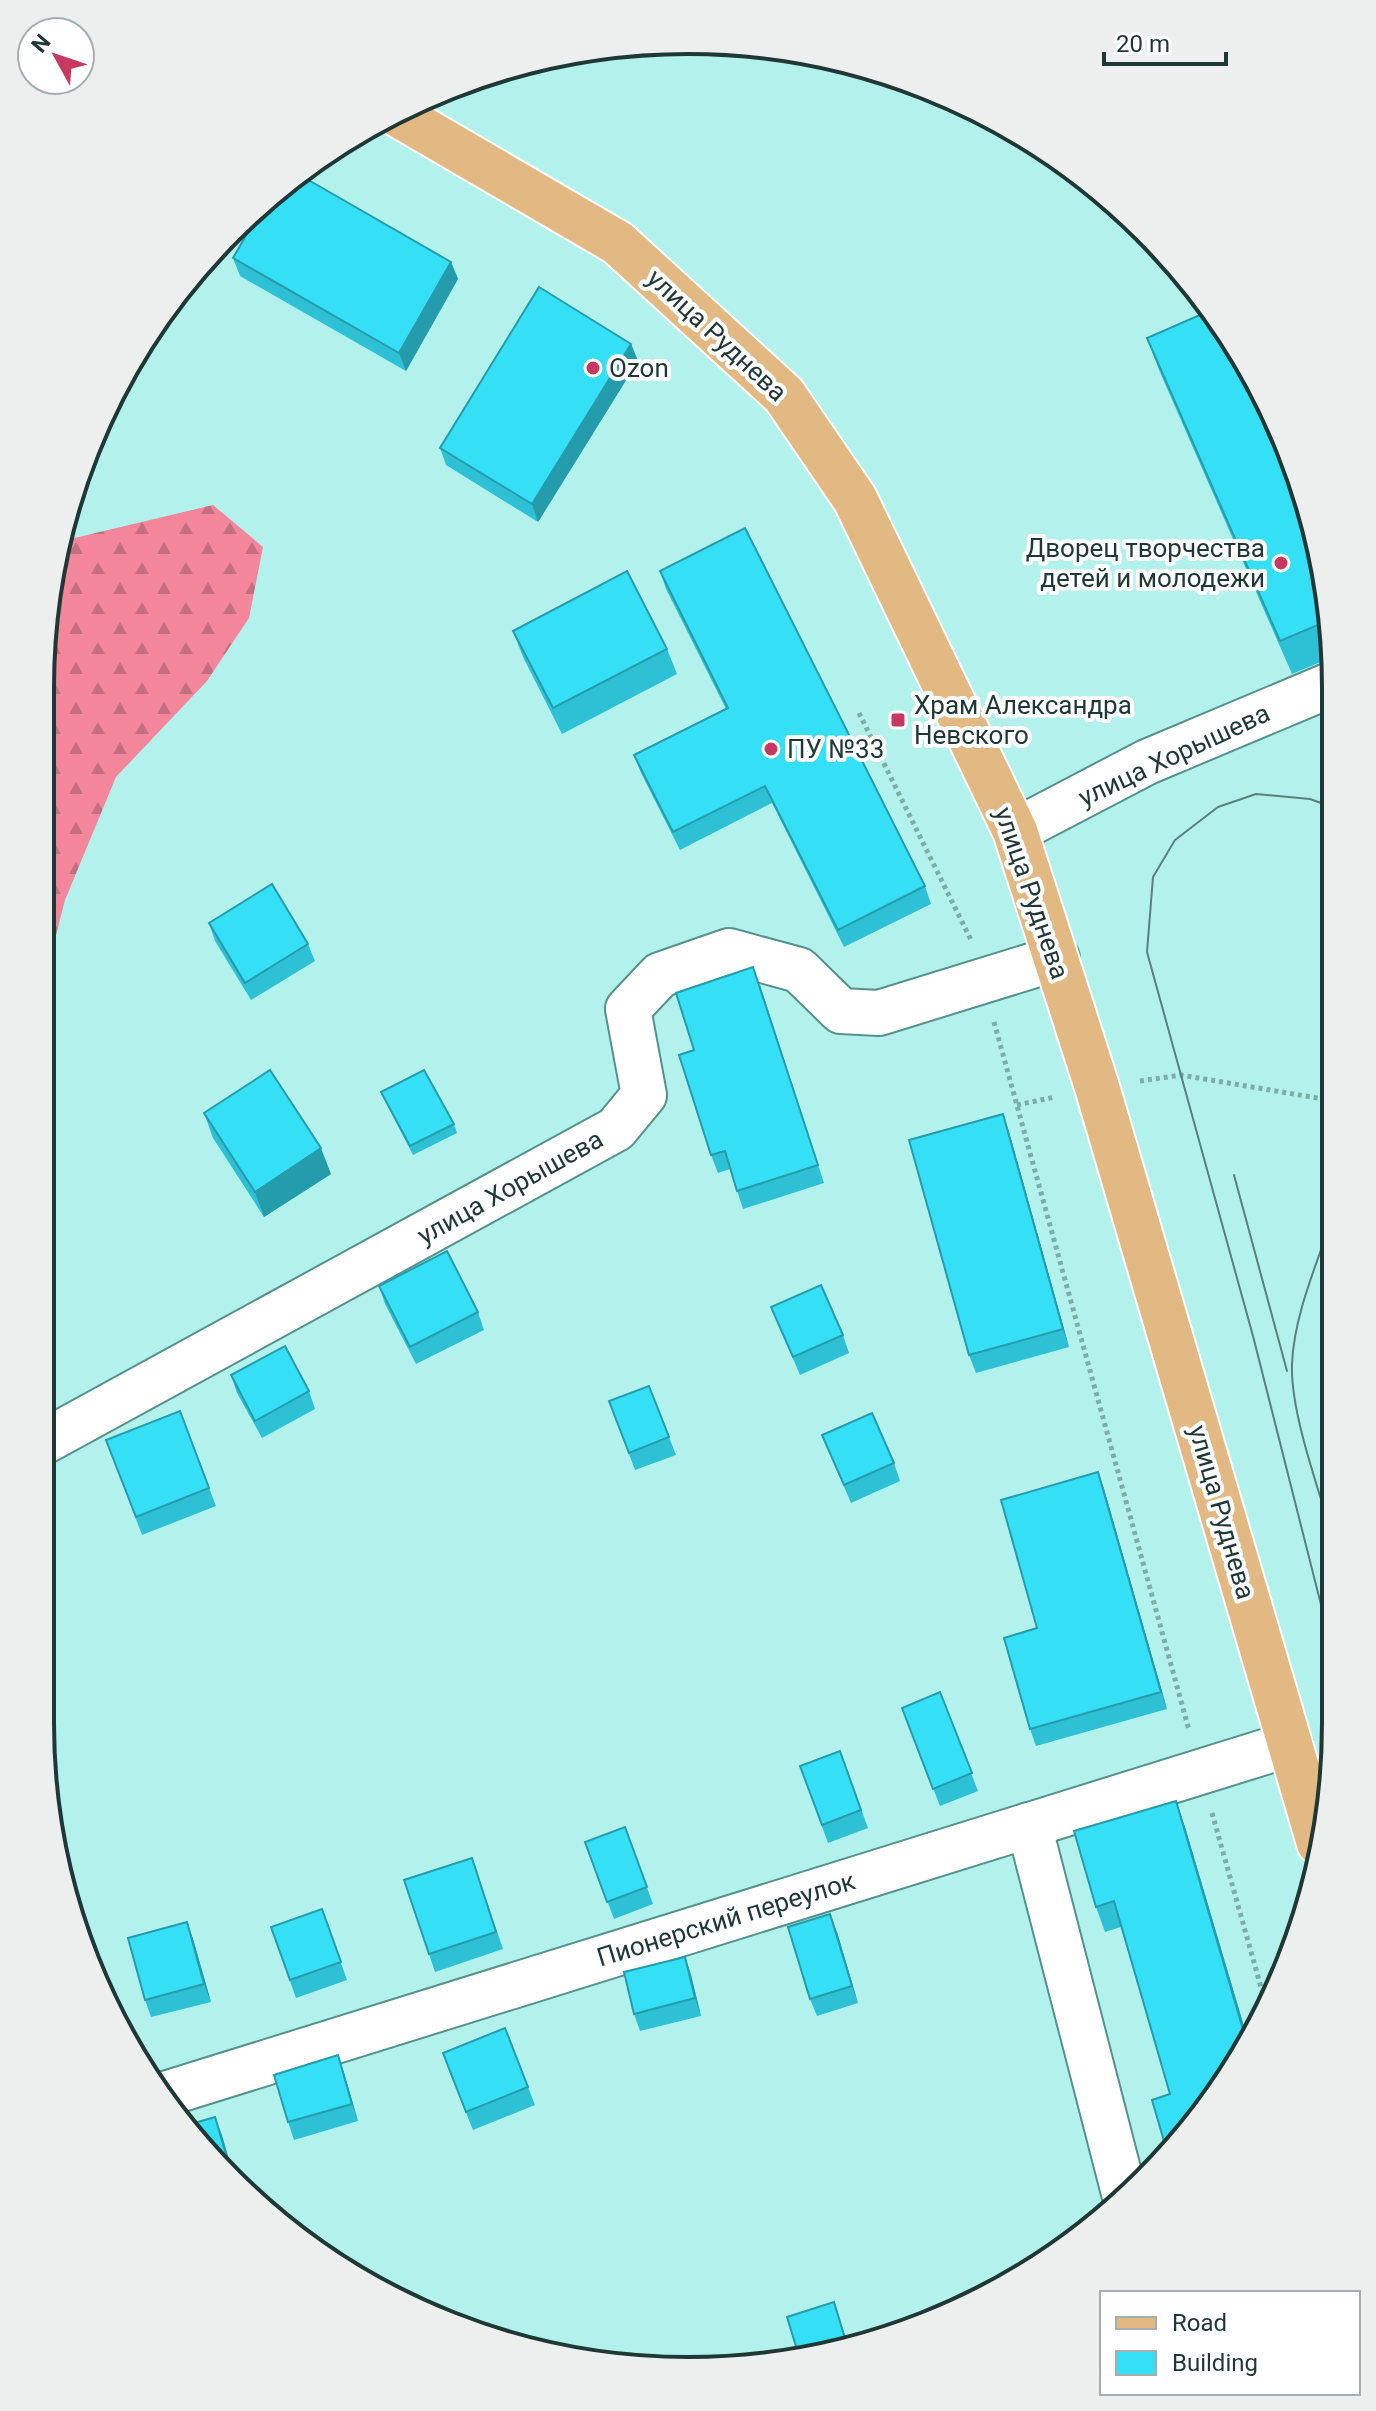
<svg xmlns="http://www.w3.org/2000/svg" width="1376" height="2411" font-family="Roboto,sans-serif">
<defs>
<pattern id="forest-firs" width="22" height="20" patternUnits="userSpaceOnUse" patternTransform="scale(2)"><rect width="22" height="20" fill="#f3869b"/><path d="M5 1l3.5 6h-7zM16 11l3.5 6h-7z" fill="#c46f7f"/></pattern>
</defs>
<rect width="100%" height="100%" fill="#b3f2ec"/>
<!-- forest -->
<polygon fill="url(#forest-firs)" points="213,505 263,547 249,618 207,681 116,777 65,900 41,994 41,645 62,541"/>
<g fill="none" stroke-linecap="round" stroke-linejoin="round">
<defs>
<g id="minor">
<polyline points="1015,831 1147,762 1335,683"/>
<polyline points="40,1444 616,1129 644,1095 628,1009 660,975 729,951 799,970 841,1011 879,1013 1057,958"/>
<polyline points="1029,1825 1124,2193"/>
<polyline points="162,2095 1290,1744"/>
</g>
<polyline id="major" points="395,113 618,243 784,395 855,499 1015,831 1097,1087 1319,1843"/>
</defs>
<!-- minor casing -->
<use href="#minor" stroke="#56928d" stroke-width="48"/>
<!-- major casing -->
<use href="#major" stroke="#fff" stroke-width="48"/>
<!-- path -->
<g stroke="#7cada9" stroke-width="5" stroke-dasharray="4 4" stroke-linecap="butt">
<polyline points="859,713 971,940"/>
<polyline points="994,1022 1189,1730"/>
<polyline points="1140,1081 1181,1075 1335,1101"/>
<polyline points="1017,1105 1055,1097"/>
<polyline points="1212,1813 1266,2005"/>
</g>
<!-- minor -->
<use href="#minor" stroke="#fff" stroke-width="44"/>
<!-- major -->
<use href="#major" stroke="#e2b983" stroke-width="44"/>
<!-- tram -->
<g stroke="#59807d" stroke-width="2">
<polyline points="1335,808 1310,799 1256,794 1218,807 1175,840 1153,877 1147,952 1253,1336 1335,1660"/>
<polyline points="1234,1175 1287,1371"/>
<path d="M 1335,1210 C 1319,1259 1294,1313 1292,1364 C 1290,1414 1321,1495 1335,1545"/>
</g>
</g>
<!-- wall -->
<g fill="#2ec0d4">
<polygon points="233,258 451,262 458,279 406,371 240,276"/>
<polygon points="1147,338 1302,480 1335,645 1335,656 1292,674 1159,370"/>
<polygon points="631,344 638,361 538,522 446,465 440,448"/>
<polygon points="660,571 925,886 931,904 844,947 772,803 680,850 641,773 634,755 726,709 666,589"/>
<polygon points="513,631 667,649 677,674 562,734 523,657"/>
<polygon points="209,923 308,944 315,961 251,1000 215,941"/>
<polygon points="760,985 824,1183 743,1209 730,1169 718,1173 711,1155 694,1050"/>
<polygon points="381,1092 454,1124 457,1133 413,1155 385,1101"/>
<polygon points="204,1113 331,1174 264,1217 213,1138"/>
<polygon points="1009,1132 1069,1347 976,1373 969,1355"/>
<polygon points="379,1286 478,1312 484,1330 416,1364 385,1304"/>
<polygon points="771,1307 843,1335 849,1353 800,1375"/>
<polygon points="40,1355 52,1384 40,1389"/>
<polygon points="231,1375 309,1391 315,1409 262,1438 237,1393"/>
<polygon points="649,1386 676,1455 635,1470 609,1401"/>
<polygon points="180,1411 216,1506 142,1535 106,1440"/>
<polygon points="822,1435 894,1463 900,1481 851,1503"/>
<polygon points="1104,1489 1167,1709 1036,1746 1030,1729 1037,1628"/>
<polygon points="940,1692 978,1791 940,1806 902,1708"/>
<polygon points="840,1751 868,1828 828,1843 800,1766"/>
<polygon points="1176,1801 1185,1827 1248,2040 1227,2083 1170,2094 1121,1927 1105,1932 1096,1907"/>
<polygon points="625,1827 653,1904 614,1919 585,1842"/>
<polygon points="472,1858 503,1949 435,1972 429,1954"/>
<polygon points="322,1909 347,1980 296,1998 271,1927"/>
<polygon points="187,1922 193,1939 211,2002 151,2017 145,2000"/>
<polygon points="837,1932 858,2003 817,2016 810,1999"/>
<polygon points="685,1957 691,1975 701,2016 640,2031 634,2014"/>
<polygon points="449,2071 528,2087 535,2105 473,2130"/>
<polygon points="344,2073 358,2121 294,2140 288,2122"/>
</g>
<!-- shaded-wall -->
<g fill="#259cac">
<polygon points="451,262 458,279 406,371 399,353"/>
<polygon points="631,344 638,361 538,522 532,504"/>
<polygon points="1003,1114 1009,1132 1069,1347 1063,1329"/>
<polygon points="321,1148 331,1174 264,1217 255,1192"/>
<polygon points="1098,1472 1104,1489 1167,1709 1161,1692"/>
<polygon points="1176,1801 1185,1827 1248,2040 1247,2043"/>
<polygon points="830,1914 837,1932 858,2003 852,1986"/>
<polygon points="187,1922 193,1939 211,2002 204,1984"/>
<polygon points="685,1957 691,1975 701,2016 695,1998"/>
<polygon points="338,2055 344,2073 358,2121 352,2104"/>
<polygon points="215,2117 222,2135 233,2173 231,2171"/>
</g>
<!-- building -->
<g fill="#35dff6" stroke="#259cac" stroke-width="2">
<polygon points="298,174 451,262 399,353 233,258 267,199"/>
<polygon points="539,287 631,344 532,504 440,448"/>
<polygon points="1209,311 1249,364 1302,480 1330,620 1280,641 1147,338"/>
<polygon points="745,528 925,886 838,930 765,786 673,832 634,755 728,708 660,571"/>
<polygon points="627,571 667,649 553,708 513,631"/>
<polygon points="272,884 308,944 245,983 209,923"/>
<polygon points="753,967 818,1165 737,1191 725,1151 711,1155 679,1055 694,1050 676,993"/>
<polygon points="270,1070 321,1148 255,1192 204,1113"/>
<polygon points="424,1070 454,1124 410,1146 381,1092"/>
<polygon points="1003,1114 1063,1329 969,1355 909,1140"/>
<polygon points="447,1251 478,1312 410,1347 379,1286"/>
<polygon points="821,1285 843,1335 793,1357 771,1307"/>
<polygon points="285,1346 309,1391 255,1421 231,1375"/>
<polygon points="40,1355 46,1366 40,1369"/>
<polygon points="649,1386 669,1437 629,1453 609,1401"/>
<polygon points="180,1411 209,1488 136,1517 106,1440"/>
<polygon points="872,1413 894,1463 844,1485 822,1435"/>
<polygon points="1098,1472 1161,1692 1030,1729 1004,1638 1037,1628 1001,1500"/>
<polygon points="940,1692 972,1773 933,1789 902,1708"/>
<polygon points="840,1751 861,1810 822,1825 800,1766"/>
<polygon points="1176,1801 1247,2043 1227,2083 1166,2148 1152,2100 1170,2094 1114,1901 1096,1907 1074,1831"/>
<polygon points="625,1827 647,1887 607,1902 585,1842"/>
<polygon points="472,1858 496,1932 429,1954 404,1880"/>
<polygon points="322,1909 341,1962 290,1980 271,1927"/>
<polygon points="830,1914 852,1986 810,1999 788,1927"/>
<polygon points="187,1922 204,1984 145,2000 128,1938"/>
<polygon points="685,1957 695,1998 634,2014 624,1972"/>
<polygon points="505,2028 528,2087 466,2112 443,2053"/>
<polygon points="338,2055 352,2104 288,2122 274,2075"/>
<polygon points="215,2117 231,2171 184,2126"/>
<polygon points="834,2302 847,2345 798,2353 787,2317"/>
<polygon points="703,2361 705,2368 688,2371 678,2370"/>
</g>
<!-- markers -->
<g fill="#c73960" stroke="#fff" stroke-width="3">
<circle cx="593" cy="368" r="8"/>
<circle cx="1281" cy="563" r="8"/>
<rect x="890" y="712" width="16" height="16" rx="4"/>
<circle cx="771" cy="749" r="8"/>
</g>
<g text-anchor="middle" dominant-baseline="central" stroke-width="8" stroke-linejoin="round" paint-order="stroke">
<!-- street labels -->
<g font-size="26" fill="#1f3836" stroke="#fff">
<text transform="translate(717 335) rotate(43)">улица Руднева</text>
<text transform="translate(1174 755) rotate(-25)">улица Хорышева</text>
<text transform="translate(1032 893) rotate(71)">улица Руднева</text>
<text transform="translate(510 1187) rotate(-29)">улица Хорышева</text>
<text transform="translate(1222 1512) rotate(74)">улица Руднева</text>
<text transform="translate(726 1919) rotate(-17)">Пионерский переулок</text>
</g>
<!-- poi labels -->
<g font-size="26" fill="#1f3836" stroke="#fff" text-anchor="start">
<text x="609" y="368">Ozon</text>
<text x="1265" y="548" text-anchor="end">Дворец творчества<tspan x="1265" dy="30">детей и молодежи</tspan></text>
<text x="914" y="705">Храм Александра<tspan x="914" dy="30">Невского</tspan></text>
<text x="787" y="749">ПУ №33</text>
</g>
</g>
<!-- crop -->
<path d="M0 0H1376V2411H0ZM688 54H688A634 634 0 0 1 1322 688V1723A634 634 0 0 1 688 2357H688A634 634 0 0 1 54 1723V688A634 634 0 0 1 688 54Z" fill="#edefef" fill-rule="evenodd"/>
<path fill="none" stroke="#1f3836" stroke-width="4" d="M688 54H688A634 634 0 0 1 1322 688V1723A634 634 0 0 1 688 2357H688A634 634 0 0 1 54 1723V688A634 634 0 0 1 688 54Z"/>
<!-- legend -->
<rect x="1100" y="2291" width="260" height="104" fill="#ffffff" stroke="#a5afaf" stroke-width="2"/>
<rect x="1116" y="2317" width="40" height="12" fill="#e2b983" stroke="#a5afaf" stroke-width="2"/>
<text x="1172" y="2331" font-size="24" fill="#1f3836">Road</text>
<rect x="1116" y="2351" width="40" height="24" fill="#35dff6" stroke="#a5afaf" stroke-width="2"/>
<text x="1172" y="2371" font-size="24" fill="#1f3836">Building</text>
<!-- north arrow -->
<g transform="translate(56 56) rotate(310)"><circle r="38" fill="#ffffff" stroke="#a5afaf" stroke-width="2"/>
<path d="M0-6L14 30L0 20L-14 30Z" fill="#c73960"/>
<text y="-12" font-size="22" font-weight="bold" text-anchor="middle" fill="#1f3836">N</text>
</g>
<!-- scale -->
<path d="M1104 52v12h122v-12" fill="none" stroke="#1f3836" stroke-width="4"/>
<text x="1116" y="52" font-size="24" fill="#1f3836" stroke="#ffffff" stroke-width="6" paint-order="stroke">20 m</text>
</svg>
